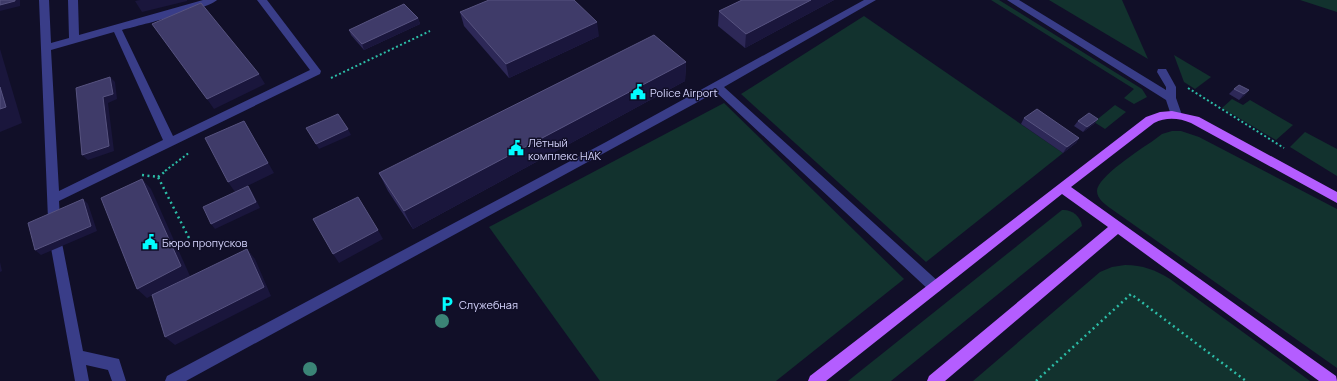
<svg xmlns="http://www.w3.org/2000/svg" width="1337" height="381" font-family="Manrope,sans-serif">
<rect width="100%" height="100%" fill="#110f28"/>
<!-- green -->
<g fill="#12322e">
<polygon points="991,0 999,0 1142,89 1147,97 1134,104 1124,98 1134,89"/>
<polygon points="1049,0 1122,0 1148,59"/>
<polygon points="1300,0 1337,0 1337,12"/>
<polygon points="864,16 1063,153 926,262 741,94"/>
<polygon points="1174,55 1211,77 1195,89 1184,82"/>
<polygon points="1232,99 1243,105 1250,100 1293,125 1276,140 1222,108"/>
<polygon points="724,103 904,279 776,381 600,381 489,227"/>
<polygon points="1115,105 1126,112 1105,129 1094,122"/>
<path d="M 1172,131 L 1181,131 L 1199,137 L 1337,209 L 1337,368 L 1110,208 C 1105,204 1097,199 1097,191 C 1097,177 1141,149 1154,140 L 1162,134 Z"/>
<polygon points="1305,132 1337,149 1337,176 1290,147"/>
<path d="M 1062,210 C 1071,209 1081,216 1082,226 L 891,381 L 848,381 Z"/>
<path d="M 1125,265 C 1143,265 1155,270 1170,279 L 1310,381 L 973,381 L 1100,272 L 1112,267 Z"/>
</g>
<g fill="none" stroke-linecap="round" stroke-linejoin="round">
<!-- path-far1 -->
<g stroke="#2cbda7" stroke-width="2" stroke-dasharray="2 2.5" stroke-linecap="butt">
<polyline points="331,78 430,31"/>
<polyline points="1188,88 1284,148"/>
<polyline points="165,171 190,152"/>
</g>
<!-- path -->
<g stroke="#2cbda7" stroke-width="2.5" stroke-dasharray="2 3.5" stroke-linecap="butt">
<polyline points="142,175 158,177 189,238"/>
<polyline points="158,177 167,170"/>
<polyline points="1036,381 1131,294 1246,381"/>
</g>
<!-- minor -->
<g fill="#393d88" fill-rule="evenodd">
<path d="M 39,0 L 49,0 L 51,43 L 69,38 L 68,0 L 78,0 L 79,35 L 203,0 L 217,0 C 210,8 137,26 122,30 L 173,136 L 310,70 L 257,0 L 267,0 L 321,71 L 320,74 L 59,201 L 60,219 L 58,223 L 54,224 L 50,223 L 48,219 ZM 114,32 L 163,140 L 59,191 L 51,50 Z"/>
<polygon points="864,0 876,0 724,87 940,283 942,287 940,291 935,293 930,291 716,92 186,381 165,381 167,376 606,142"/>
<polygon points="1007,0 1019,0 1166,90 1166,87 1157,72 1158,69 1166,69 1176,87 1176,98 1182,115 1180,118 1172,118 1166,100"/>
<polygon points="57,243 62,244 63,248 83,351 119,359 126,381 112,381 108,370 86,365 89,381 75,381 51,248 52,244"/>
</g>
<!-- major -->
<path fill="#b45dff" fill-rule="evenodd" d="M 1172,111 L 1199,117 L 1337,192 L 1337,203 L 1191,123 C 1179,118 1166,117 1154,123 L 1071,187 L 1336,376 L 1337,381 L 1319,381 L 1118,234 L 945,381 L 927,381 L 929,376 L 1108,227 L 1062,194 L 826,381 L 808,381 L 810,376 L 1146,117 L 1160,112 Z"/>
</g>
<!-- trees -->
<g fill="#3b8476">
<circle cx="442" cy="321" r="7"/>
<circle cx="310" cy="369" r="7"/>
</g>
<!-- wall -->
<g fill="#2d2857">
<polygon points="742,0 834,0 745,48 718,26 719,11"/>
<polygon points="460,12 599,36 509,78 464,26"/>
<polygon points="418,18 420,24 364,50 351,35 349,30"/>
<polygon points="686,62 685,81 413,229 388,191 379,173"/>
<polygon points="1234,89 1249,90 1244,96 1239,100 1229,94"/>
<polygon points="1024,118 1079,138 1076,143 1063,153 1021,124"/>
<polygon points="1098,119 1094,124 1083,132 1074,126 1078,121"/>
</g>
<!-- shaded-wall -->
<g fill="#1a163c">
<polygon points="15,0 20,0 20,6 0,11 0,5"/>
<polygon points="140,0 187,0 187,1 142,12 135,1"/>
<polygon points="811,0 834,0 745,48 746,34"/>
<polygon points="418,18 420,24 364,50 362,44"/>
<polygon points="597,22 599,36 509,78 506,64"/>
<polygon points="0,49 22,123 0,132"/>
<polygon points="686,62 685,81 413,229 404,211"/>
<polygon points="259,74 265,84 214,109 207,99"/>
<polygon points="110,77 115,82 117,99 108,103 114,151 88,160 82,155"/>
<polygon points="1249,90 1244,96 1239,100 1244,94"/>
<polygon points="1098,119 1094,124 1083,132 1087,127"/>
<polygon points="244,121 250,131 274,173 235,192 228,182"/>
<polygon points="348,129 351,135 319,149 316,144"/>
<polygon points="1079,138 1076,143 1063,153 1067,147"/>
<polygon points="142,179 151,189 190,276 147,298 137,289"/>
<polygon points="248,186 252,192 260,208 215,229 211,224"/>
<polygon points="83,199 88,204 97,231 41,255 35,250"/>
<polygon points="378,230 383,239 339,263 333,254"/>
<polygon points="247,249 255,259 271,296 175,345 165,337"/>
<polygon points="0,262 2,271 0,272"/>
</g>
<!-- building -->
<g fill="#3f3b69" stroke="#575380">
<polygon points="0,0 15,0 15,1 0,5"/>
<polygon points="489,0 574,0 597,22 506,64 460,12"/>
<polygon points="742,0 811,0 746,34 719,11"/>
<polygon points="201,3 259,74 207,99 152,24"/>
<polygon points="404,4 418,18 362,44 349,30"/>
<polygon points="654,35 686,62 404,211 379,173"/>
<polygon points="110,77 113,94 103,97 109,146 82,155 76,88"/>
<polygon points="1239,85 1249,90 1244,94 1234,89"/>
<polygon points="0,87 6,107 0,109"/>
<polygon points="1037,109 1079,138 1067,147 1024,118"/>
<polygon points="1089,113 1098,119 1087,127 1078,121"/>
<polygon points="338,114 348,129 316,144 306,128"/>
<polygon points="244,121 268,163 228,182 205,138"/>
<polygon points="142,179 181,266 137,289 101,198"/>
<polygon points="248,186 256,202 211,224 203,207"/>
<polygon points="358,197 378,230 333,254 313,219"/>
<polygon points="83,199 91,226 35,250 28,223"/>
<polygon points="247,249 264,287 165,337 152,295"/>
</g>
<!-- icons -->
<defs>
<symbol id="civic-bare" viewBox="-9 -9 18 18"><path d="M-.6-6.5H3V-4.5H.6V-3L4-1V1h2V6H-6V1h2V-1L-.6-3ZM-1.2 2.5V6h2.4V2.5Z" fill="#02fdff" stroke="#110f28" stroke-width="2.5" paint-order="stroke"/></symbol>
<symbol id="parking-bare" viewBox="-9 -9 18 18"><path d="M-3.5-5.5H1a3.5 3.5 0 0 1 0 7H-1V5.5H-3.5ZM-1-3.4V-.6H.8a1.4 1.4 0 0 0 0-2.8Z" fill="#02fdff" stroke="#110f28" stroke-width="2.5" paint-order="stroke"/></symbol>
</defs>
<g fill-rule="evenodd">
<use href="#civic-bare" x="627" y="81" width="22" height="22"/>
<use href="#civic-bare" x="505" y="137" width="22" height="22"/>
<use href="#civic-bare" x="139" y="231" width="22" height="22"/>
<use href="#parking-bare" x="436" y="293" width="22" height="22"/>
</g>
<g text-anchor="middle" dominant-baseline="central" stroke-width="3" stroke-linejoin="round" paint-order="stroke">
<!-- poi labels -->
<g font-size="11" fill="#d7d6ff" stroke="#110f28" text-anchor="start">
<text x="650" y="92">Police Airport</text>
<text x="528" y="142">Лётный<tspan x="528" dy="13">комплекс НАК</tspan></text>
<text x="162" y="242">Бюро пропусков</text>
<text x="459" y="304">Служебная</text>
</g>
</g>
</svg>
